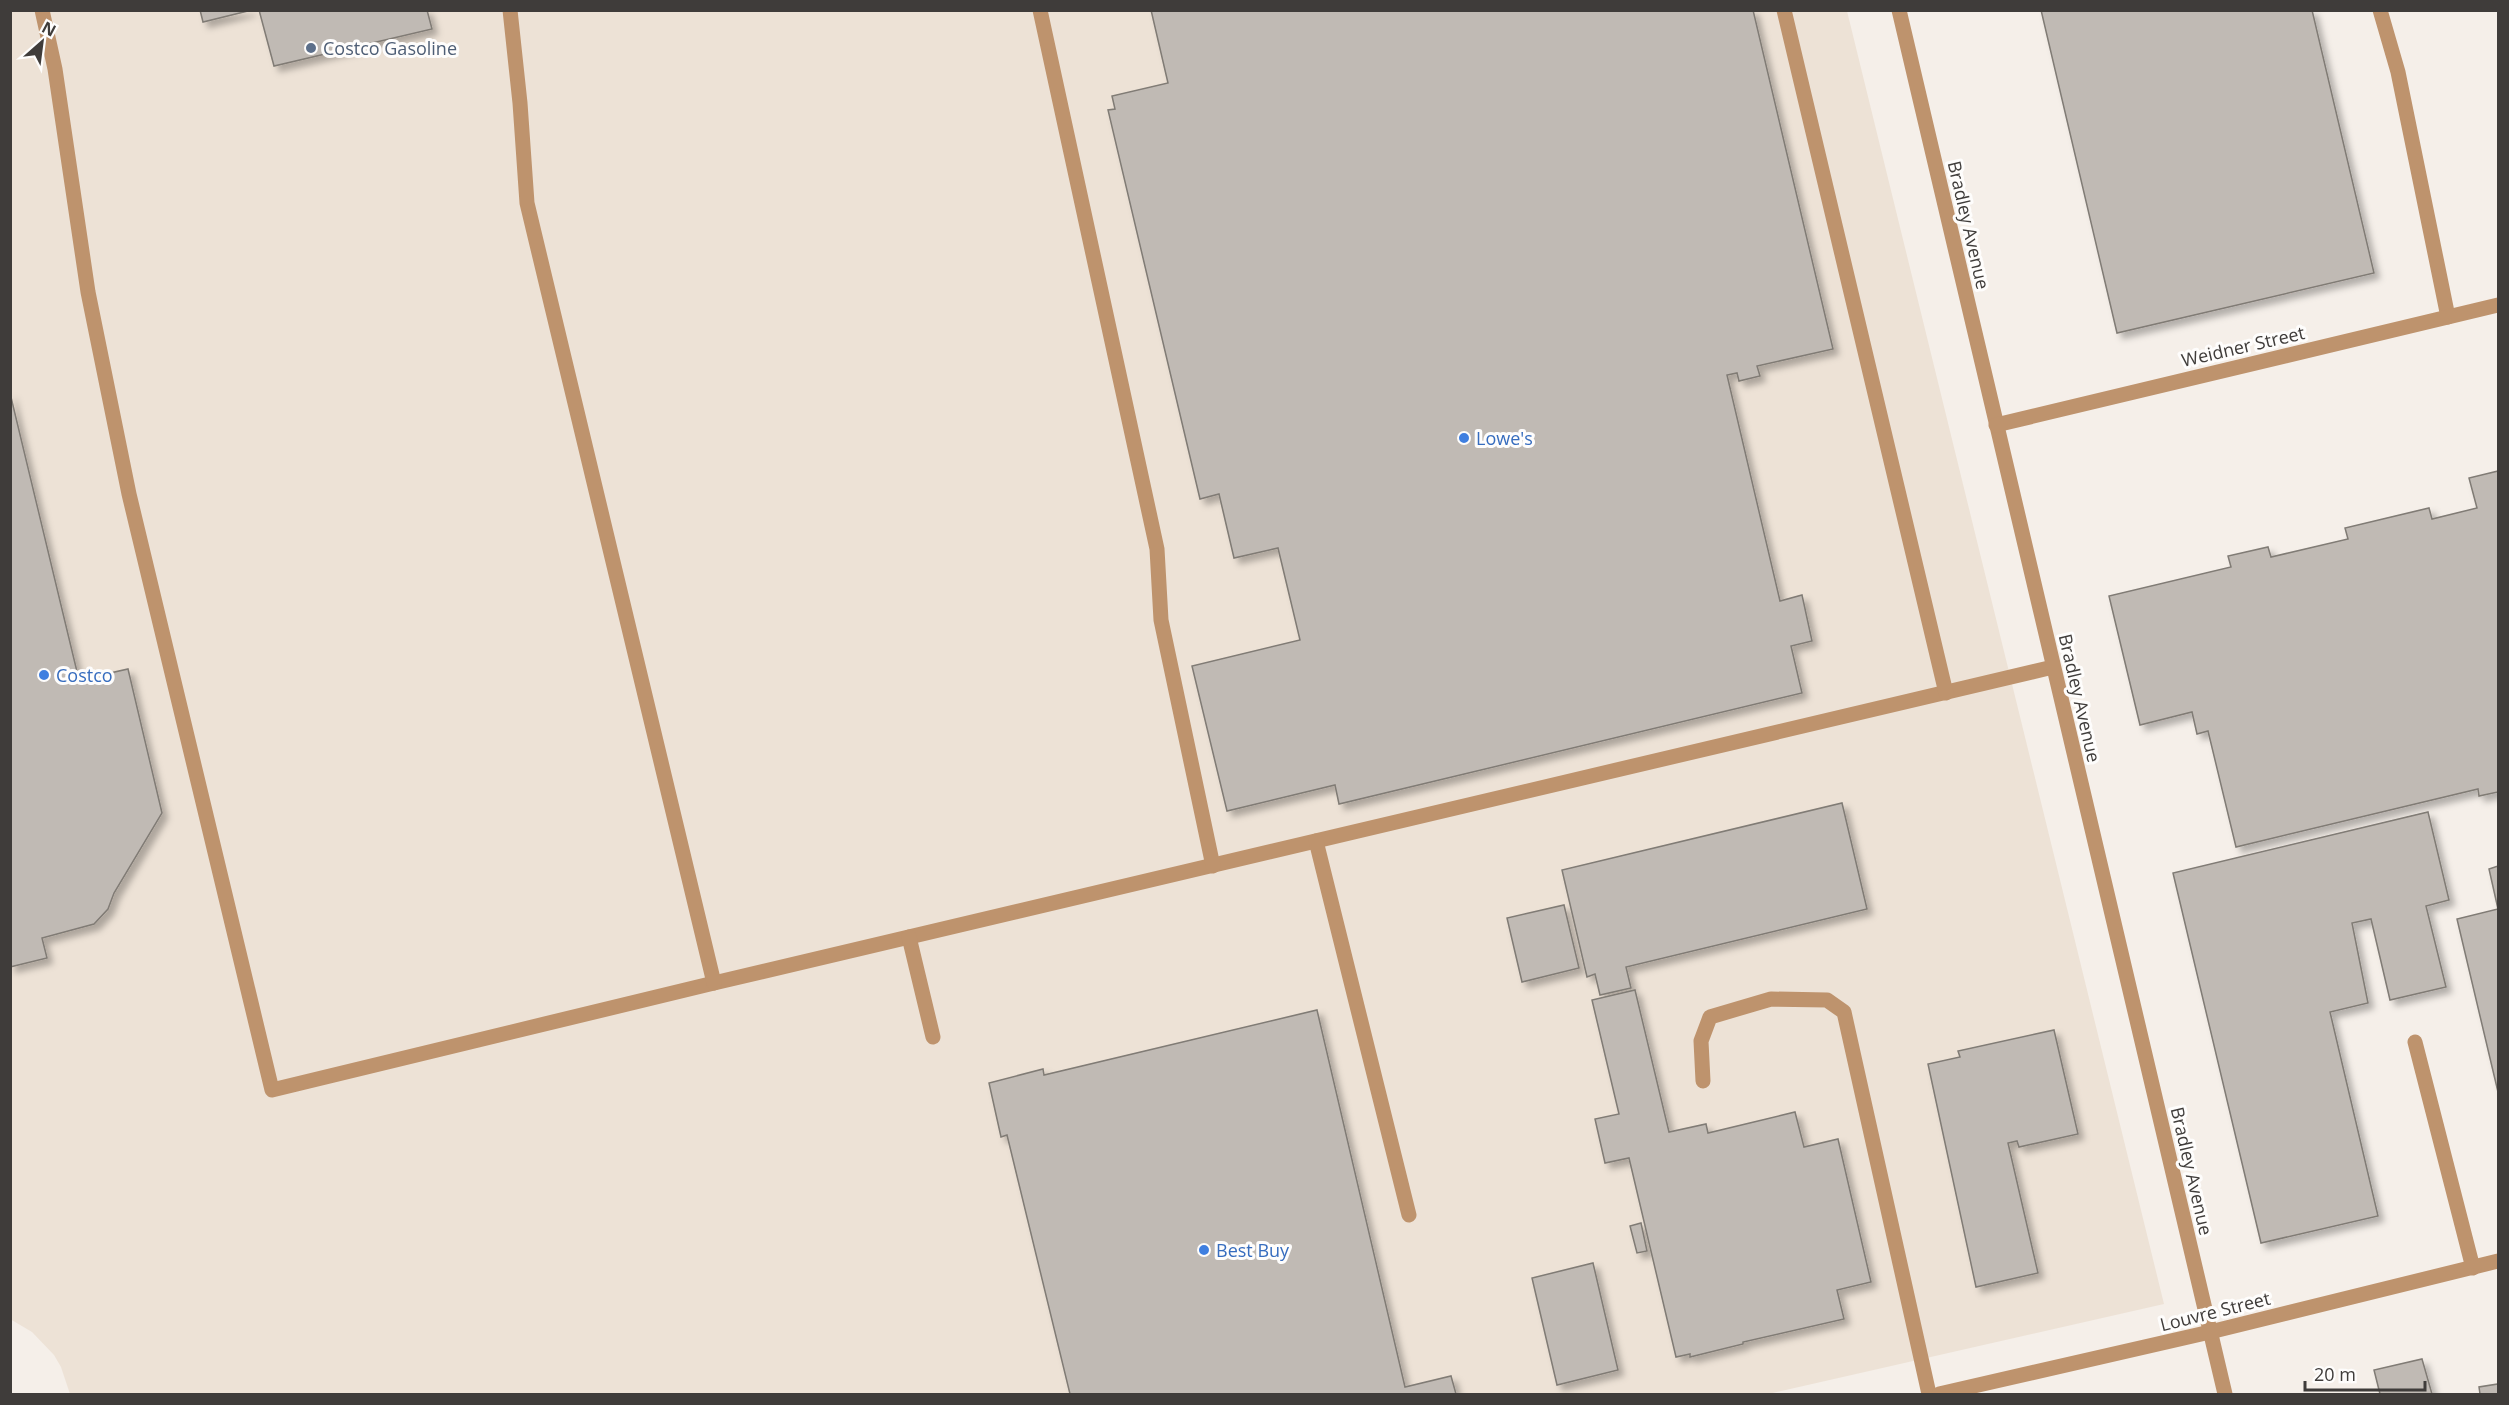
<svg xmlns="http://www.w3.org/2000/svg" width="2509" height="1405" font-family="'Open Sans',sans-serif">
<defs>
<filter id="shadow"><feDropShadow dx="5.5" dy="5.5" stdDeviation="3" flood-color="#0004"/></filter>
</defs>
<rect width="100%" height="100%" fill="#f5efe9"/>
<!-- built -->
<polygon fill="#ede2d6" points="10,11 1847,11 2164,1304 1768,1394 70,1394 61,1367 54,1355 32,1332 10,1319"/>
<!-- building -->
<g fill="#c0bab4" stroke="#807b75" stroke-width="1.5" filter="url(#shadow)">
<polygon points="200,10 252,10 203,22"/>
<polygon points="259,10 427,10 432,29 274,66"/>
<polygon points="1151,10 1753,10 1833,349 1757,366 1760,376 1739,381 1737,373 1727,375 1780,601 1802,595 1812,641 1791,646 1802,693 1339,804 1335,785 1227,811 1192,666 1300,640 1278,548 1234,558 1219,494 1200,499 1108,110 1115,109 1112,96 1168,83"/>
<polygon points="2041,10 2312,10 2374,273 2117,333"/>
<polygon points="10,393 79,680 128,669 162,813 114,893 108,909 94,924 42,938 47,958 10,967"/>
<polygon points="2498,471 2498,792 2479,796 2478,789 2236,847 2208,731 2197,734 2192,712 2140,725 2109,596 2231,567 2228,556 2268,547 2271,557 2348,539 2345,528 2429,508 2432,519 2477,508 2469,478"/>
<polygon points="1842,803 1867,909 1626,967 1631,988 1600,995 1595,974 1587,977 1562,870"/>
<polygon points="2428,812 2449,900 2426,906 2446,987 2390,1000 2371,919 2352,923 2368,1003 2330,1012 2378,1216 2261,1243 2173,873"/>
<polygon points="2498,866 2498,1092 2457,919 2498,909 2489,869"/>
<polygon points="1564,905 1579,968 1522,982 1507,918"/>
<polygon points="1635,990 1669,1132 1706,1124 1708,1133 1795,1112 1804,1147 1838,1139 1871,1282 1837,1290 1844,1319 1743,1342 1743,1344 1690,1357 1690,1354 1676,1357 1629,1158 1605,1163 1595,1119 1619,1114 1592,1000"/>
<polygon points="1317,1010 1405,1387 1451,1376 1456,1394 1070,1394 1007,1135 1001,1137 989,1083 1043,1069 1044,1075"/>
<polygon points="2054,1030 2078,1134 2019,1147 2017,1141 2008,1143 2038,1273 1976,1287 1928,1064 1960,1057 1958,1051"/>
<polygon points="1641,1223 1647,1251 1637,1253 1630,1226"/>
<polygon points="1593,1263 1618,1370 1557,1385 1532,1278"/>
<polygon points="2422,1359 2432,1394 2380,1394 2374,1370"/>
<polygon points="2498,1384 2498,1394 2480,1394 2479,1387"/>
</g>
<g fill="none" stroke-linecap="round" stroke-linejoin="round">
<!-- minor -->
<g stroke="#be936d" stroke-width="15">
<polyline points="42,10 55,69 88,292 129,494 272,1090 714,983 2053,667"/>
<polyline points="510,10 520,103 527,203 714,983"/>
<polyline points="1040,10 1157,549 1161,620 1213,866"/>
<polyline points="1784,10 1946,693"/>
<polyline points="1899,10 2225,1394"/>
<polyline points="2380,10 2398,72 2448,317"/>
<polyline points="1996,425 2498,305"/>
<polyline points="1316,841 1409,1215"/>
<polyline points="909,937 933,1037"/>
<polyline points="2415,1042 2473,1268"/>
<polyline points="1703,1081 1701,1041 1710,1017 1771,999 1827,1000 1844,1012 1929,1394"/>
<polyline points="1939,1394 2210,1332 2498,1261"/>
</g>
</g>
<!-- markers -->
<circle fill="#5c6f8a" stroke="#fefdfc" stroke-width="2" cx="311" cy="48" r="6"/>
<g fill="#3f7fe0" stroke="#fefdfc" stroke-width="2">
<circle cx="1464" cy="438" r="6"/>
<circle cx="44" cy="675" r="6"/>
<circle cx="1204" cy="1250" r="6"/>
</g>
<g text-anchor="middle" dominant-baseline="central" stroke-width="6" stroke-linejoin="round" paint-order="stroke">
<!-- service labels -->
<g font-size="18" fill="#4e5e75" stroke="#fefdfc" text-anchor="start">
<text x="323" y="48">Costco Gasoline</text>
</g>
<!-- street labels -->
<g font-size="18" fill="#3f3c3a" stroke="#fefdfc">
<text transform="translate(1969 225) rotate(77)">Bradley Avenue</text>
<text transform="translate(2243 346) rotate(-13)">Weidner Street</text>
<text transform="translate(2080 698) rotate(77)">Bradley Avenue</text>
<text transform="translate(2192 1171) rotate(77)">Bradley Avenue</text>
<text transform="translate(2215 1311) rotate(-14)">Louvre Street</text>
</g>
<!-- shop labels -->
<g font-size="18" fill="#366cbe" stroke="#fefdfc" text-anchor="start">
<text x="1476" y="438">Lowe's</text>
<text x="56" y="675">Costco</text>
<text x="1216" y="1250">Best Buy</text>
</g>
</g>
<!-- border -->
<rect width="2509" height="1405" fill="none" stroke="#3f3c3a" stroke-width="24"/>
<!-- north arrow -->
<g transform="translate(42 42) rotate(28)" stroke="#fefdfc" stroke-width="4.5" paint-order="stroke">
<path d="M0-4.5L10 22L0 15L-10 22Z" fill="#3f3c3a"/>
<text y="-9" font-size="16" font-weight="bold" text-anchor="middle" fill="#3f3c3a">N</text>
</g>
<!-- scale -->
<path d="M2305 1381v9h120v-9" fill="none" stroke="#3f3c3a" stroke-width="3"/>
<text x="2314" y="1381" font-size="18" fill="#3f3c3a" stroke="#fefdfc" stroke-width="4.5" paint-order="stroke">20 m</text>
</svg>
